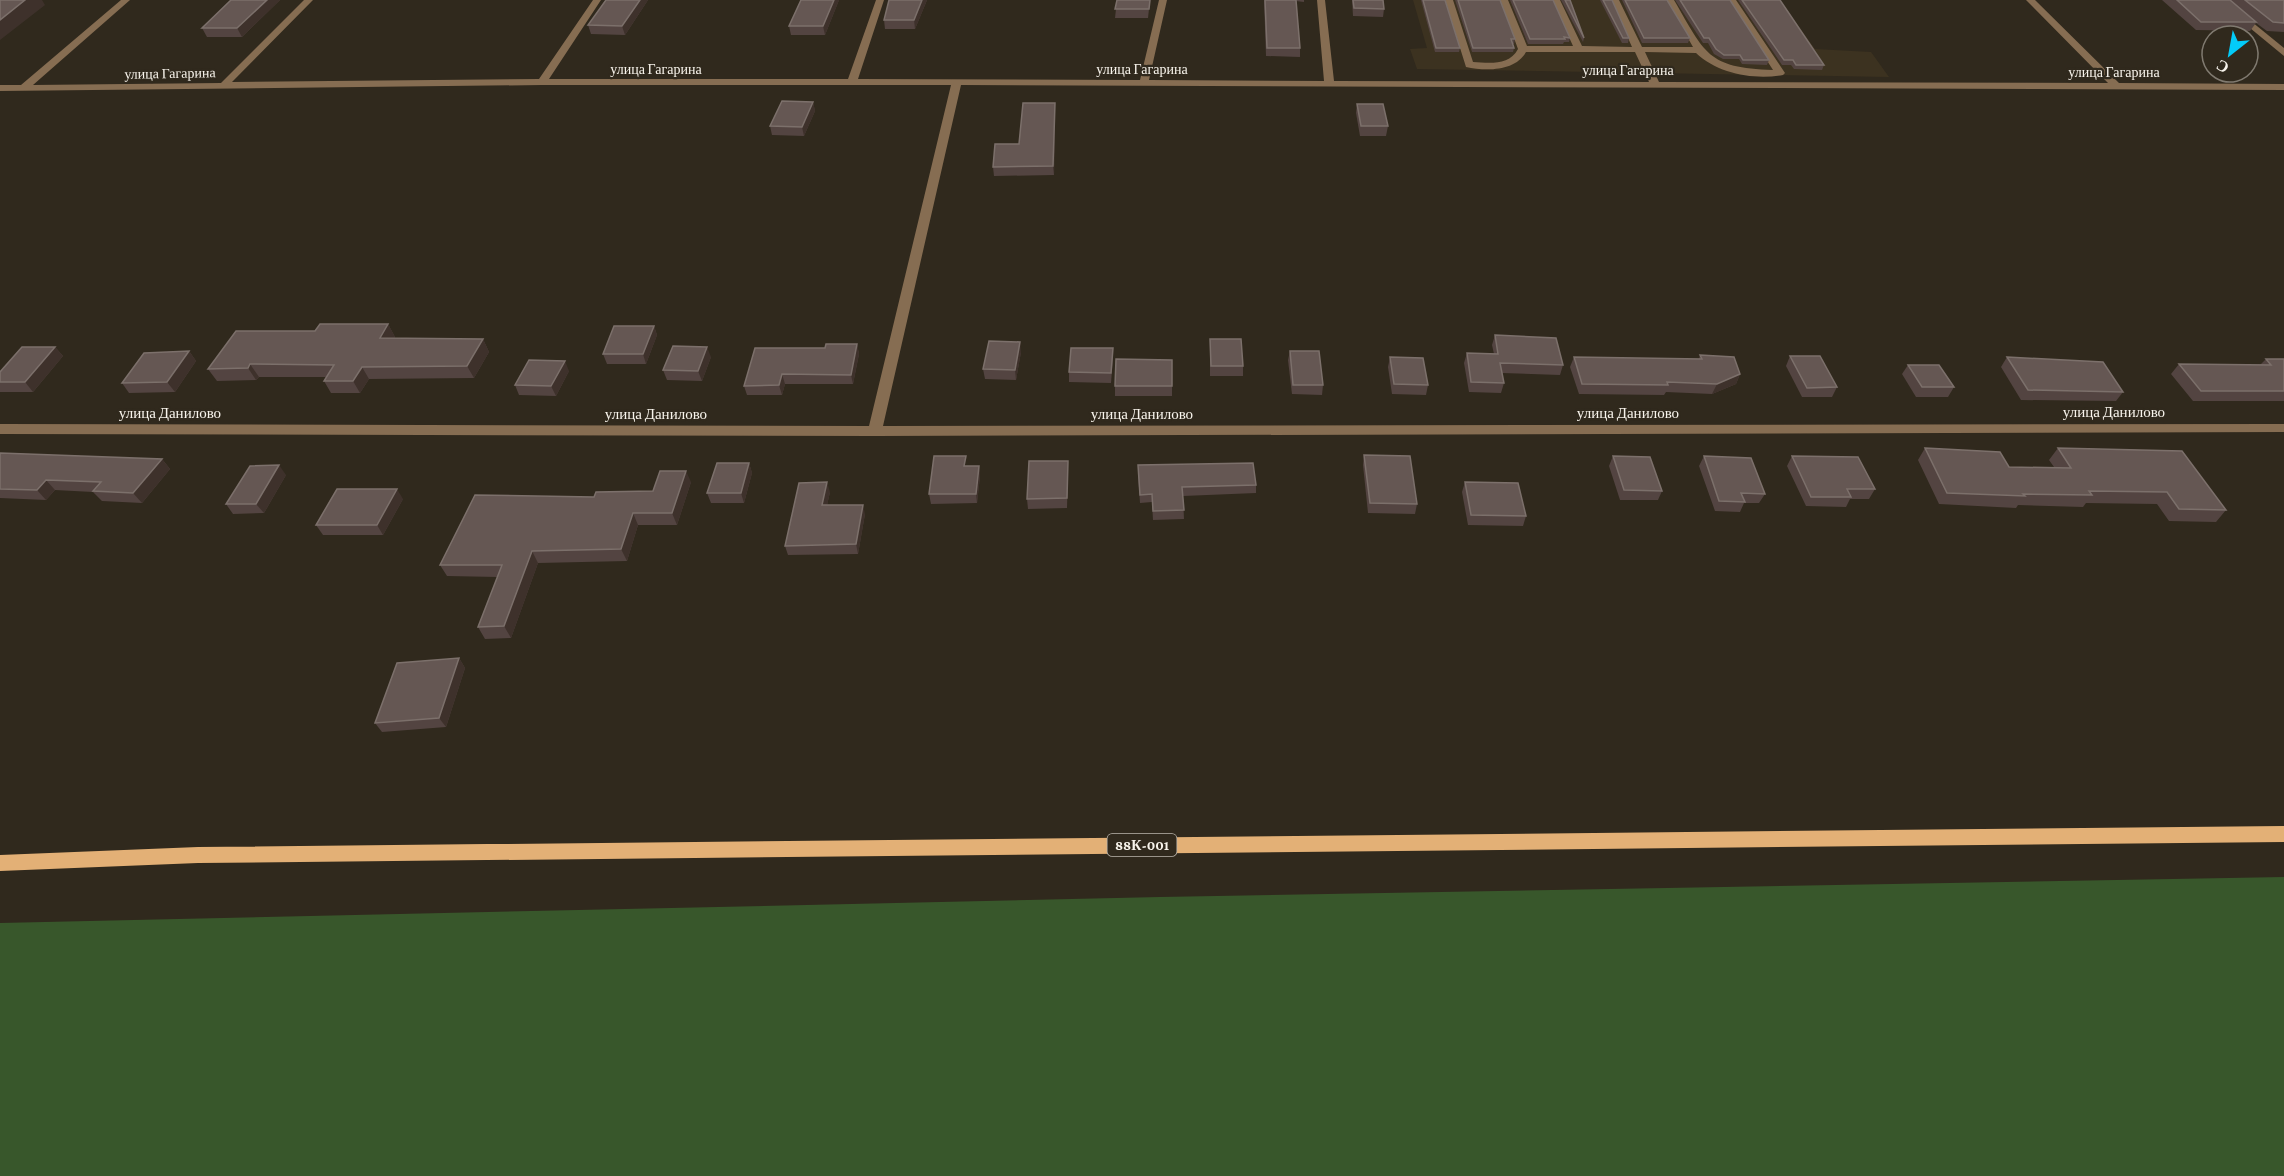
<svg xmlns="http://www.w3.org/2000/svg" width="2284" height="1176" font-family="'Crimson Pro',serif">
<rect width="100%" height="100%" fill="#30291d"/>
<!-- built -->
<polygon fill="#3c3220" points="1413,0 1780,0 1815,49 1871,52 1889,77 1417,69 1410,49 1427,48"/>
<!-- green -->
<polygon fill="#38572b" points="2284,877 2284,1176 0,1176 0,923 1160,897"/>
<g fill="none" stroke-linecap="round" stroke-linejoin="round">
<!-- minor -->
<g fill="#866d52" fill-rule="evenodd">
<path d="M 121,0 L 130,0 L 33,85 L 221,83 L 304,0 L 313,0 L 232,82 L 539,79 L 593,0 L 601,0 L 549,79 L 848,79 L 876,0 L 884,0 L 858,79 L 1140,80 L 1159,0 L 1167,0 L 1149,80 L 1324,81 L 1317,0 L 1325,0 L 1334,81 L 1649,82 L 1635,52 L 1526,52 C 1515,72 1485,71 1466,67 L 1445,0 L 1453,0 L 1473,62 C 1489,63 1509,66 1518,49 L 1500,0 L 1508,0 L 1527,46 L 1573,46 L 1552,0 L 1560,0 L 1582,46 L 1632,47 L 1611,0 L 1619,0 L 1642,47 L 1693,47 L 1666,0 L 1674,0 C 1705,53 1707,68 1773,70 L 1728,0 L 1736,0 L 1785,73 L 1783,75 C 1754,80 1718,74 1696,53 L 1645,52 L 1659,82 L 2108,83 L 2026,0 L 2035,0 L 2119,83 L 2284,84 L 2284,90 L 961,85 L 883,426 L 2284,424 L 2284,432 L 875,436 L 0,434 L 0,424 L 869,426 L 951,85 L 542,85 L 0,91 L 0,85 L 21,85 Z"/>
<polygon points="2216,0 2225,0 2284,48 2284,56"/>
</g>
<!-- major -->
<polygon fill="#e3b076" fill-rule="evenodd" points="2284,826 2284,842 198,863 0,871 0,855 198,847"/>
</g>
<!-- wall -->
<g fill="#534441">
<polygon points="231,0 280,0 242,37 207,37 202,28"/>
<polygon points="606,0 648,0 625,35 591,34 588,25"/>
<polygon points="839,0 825,35 791,35 789,26"/>
<polygon points="889,0 927,0 915,29 885,29 884,20"/>
<polygon points="1117,0 1150,0 1148,18 1115,18"/>
<polygon points="1255,0 1304,0 1304,2 1296,1 1300,48 1300,57 1266,56 1264,0"/>
<polygon points="1352,0 1383,0 1384,9 1383,17 1353,16"/>
<polygon points="1421,0 1445,0 1460,48 1459,52 1435,52"/>
<polygon points="1455,0 1500,0 1515,39 1514,44 1512,44 1514,48 1513,52 1472,52"/>
<polygon points="1510,0 1553,0 1570,38 1569,42 1564,42 1563,44 1528,44"/>
<polygon points="1561,0 1570,0 1584,38 1583,42"/>
<polygon points="1600,0 1612,0 1629,38 1628,43 1622,43"/>
<polygon points="1622,0 1667,0 1690,38 1688,43 1642,43"/>
<polygon points="1675,0 1730,0 1769,60 1767,65 1742,64 1739,59 1723,59 1714,54 1708,43 1703,43"/>
<polygon points="1738,0 1780,0 1824,65 1822,70 1794,69 1791,65 1782,65"/>
<polygon points="2162,0 2284,0 2284,32 2267,31 2256,23 2250,31 2196,30"/>
<polygon points="813,102 815,111 804,136 772,135 770,126"/>
<polygon points="1357,104 1388,126 1386,136 1360,136 1356,113"/>
<polygon points="1055,113 1054,175 994,176 993,167 1019,144"/>
<polygon points="388,324 395,337 394,338 483,339 489,352 474,378 369,379 360,393 331,393 324,381 326,377 259,377 256,380 217,381 208,369 315,331"/>
<polygon points="654,326 657,335 646,364 607,364 603,354"/>
<polygon points="1495,335 1563,365 1560,375 1502,373 1504,383 1501,393 1469,392 1464,363 1467,353 1494,354 1492,345"/>
<polygon points="1210,339 1243,366 1243,376 1210,376"/>
<polygon points="857,344 859,354 853,384 785,384 782,395 747,395 744,386 825,348"/>
<polygon points="55,347 63,356 33,392 0,392 0,372"/>
<polygon points="189,351 196,361 175,392 129,393 122,383"/>
<polygon points="1290,351 1323,385 1322,395 1292,394 1288,360"/>
<polygon points="1021,352 1016,380 985,379 983,369"/>
<polygon points="1700,355 1740,374 1736,384 1712,394 1666,392 1664,395 1579,394 1570,367 1574,357 1699,359"/>
<polygon points="1790,356 1837,387 1832,397 1802,397 1786,366"/>
<polygon points="711,357 702,381 667,380 663,370"/>
<polygon points="1390,357 1428,385 1426,395 1392,394 1388,367"/>
<polygon points="2007,357 2123,392 2116,401 2021,400 2001,367"/>
<polygon points="1113,358 1111,383 1069,382 1069,372"/>
<polygon points="2266,359 2284,359 2284,401 2193,401 2171,374 2179,364 2260,365"/>
<polygon points="1172,360 1172,396 1115,396 1115,386"/>
<polygon points="1908,365 1954,387 1948,397 1916,397 1902,374"/>
<polygon points="569,371 556,396 519,395 515,385"/>
<polygon points="1925,448 2009,467 2054,467 2049,460 2058,448 2226,510 2216,522 2169,521 2157,504 2086,503 2083,507 2018,505 2016,508 1939,504 1918,460"/>
<polygon points="0,453 162,459 170,469 142,503 102,501 93,492 55,490 46,500 0,498"/>
<polygon points="1364,455 1417,504 1415,514 1368,513 1363,465"/>
<polygon points="1613,456 1662,491 1658,500 1620,500 1609,466"/>
<polygon points="1704,456 1765,494 1759,503 1744,503 1740,512 1715,511 1699,466"/>
<polygon points="1792,456 1875,489 1869,499 1850,499 1846,507 1806,506 1787,466"/>
<polygon points="749,463 752,473 744,503 711,503 707,493"/>
<polygon points="967,466 979,466 980,476 977,503 931,504 929,494"/>
<polygon points="1068,471 1067,508 1028,509 1027,499"/>
<polygon points="1138,474 1256,485 1256,493 1183,496 1184,519 1153,520 1152,502 1140,503"/>
<polygon points="286,475 264,513 233,514 226,504"/>
<polygon points="691,482 677,525 638,525 627,561 538,563 511,638 485,639 478,627 498,577 447,576 440,565 653,491"/>
<polygon points="1465,482 1526,516 1523,526 1468,525 1462,492"/>
<polygon points="830,492 827,505 865,514 858,554 788,555 785,546"/>
<polygon points="403,499 383,535 323,535 316,525"/>
<polygon points="459,658 465,668 446,727 382,732 375,723"/>
</g>
<!-- shaded-wall -->
<g fill="#3e312b">
<polygon points="25,0 42,0 45,5 0,40 0,20"/>
<polygon points="267,0 280,0 242,37 237,28"/>
<polygon points="640,0 648,0 625,35 622,26"/>
<polygon points="834,0 839,0 825,35 823,26"/>
<polygon points="922,0 927,0 915,29 914,20"/>
<polygon points="813,102 815,111 804,136 802,127"/>
<polygon points="1055,103 1055,113 1054,175 1053,166"/>
<polygon points="388,324 395,337 386,350 380,338"/>
<polygon points="654,326 657,335 646,364 643,354"/>
<polygon points="483,339 489,352 474,378 467,366"/>
<polygon points="1020,342 1021,352 1016,380 1015,370"/>
<polygon points="857,344 859,354 853,384 851,375"/>
<polygon points="55,347 63,356 33,392 25,382"/>
<polygon points="707,347 711,357 702,381 698,371"/>
<polygon points="189,351 196,361 175,392 167,382"/>
<polygon points="565,361 569,371 556,396 551,386"/>
<polygon points="250,364 259,377 256,380 248,368"/>
<polygon points="362,367 369,379 360,393 353,381"/>
<polygon points="782,374 785,384 782,395 779,385"/>
<polygon points="1740,374 1736,384 1712,394 1717,384"/>
<polygon points="162,459 170,469 142,503 133,493"/>
<polygon points="749,463 752,473 744,503 741,493"/>
<polygon points="279,465 286,475 264,513 256,504"/>
<polygon points="979,466 980,476 977,503 976,494"/>
<polygon points="686,471 691,482 677,525 672,513"/>
<polygon points="46,480 55,490 46,500 37,490"/>
<polygon points="827,482 830,492 825,515 822,505"/>
<polygon points="397,489 403,499 383,535 377,525"/>
<polygon points="863,505 865,514 858,554 856,544"/>
<polygon points="633,513 638,525 627,561 621,549"/>
<polygon points="532,551 538,563 511,638 504,626"/>
<polygon points="459,658 465,668 446,727 439,718"/>
</g>
<!-- building -->
<g fill="#655753" stroke="#7c706b" stroke-width="1.5">
<polygon points="0,0 25,0 0,20"/>
<polygon points="231,0 267,0 237,28 202,28"/>
<polygon points="606,0 640,0 622,26 588,25"/>
<polygon points="801,0 834,0 823,26 789,26"/>
<polygon points="889,0 922,0 914,20 884,20"/>
<polygon points="1117,0 1150,0 1149,9 1115,9"/>
<polygon points="1265,0 1296,0 1300,48 1267,48"/>
<polygon points="1353,0 1383,0 1384,9 1354,8"/>
<polygon points="1423,0 1445,0 1460,48 1436,48"/>
<polygon points="1458,0 1500,0 1515,39 1511,39 1514,48 1473,48"/>
<polygon points="1513,0 1553,0 1570,38 1564,37 1565,39 1530,39"/>
<polygon points="1565,0 1570,0 1584,38"/>
<polygon points="1603,0 1612,0 1629,38 1623,38"/>
<polygon points="1625,0 1667,0 1690,38 1644,38"/>
<polygon points="1680,0 1730,0 1769,60 1743,60 1740,55 1724,55 1716,49 1709,38 1704,38"/>
<polygon points="1742,0 1780,0 1824,65 1796,65 1793,60 1784,60"/>
<polygon points="2177,0 2230,0 2256,22 2201,22"/>
<polygon points="2245,0 2284,0 2284,23 2273,22"/>
<polygon points="782,101 813,102 802,127 770,126"/>
<polygon points="1023,103 1055,103 1053,166 993,167 995,144 1019,144"/>
<polygon points="1357,104 1383,104 1388,126 1361,126"/>
<polygon points="320,324 388,324 380,338 483,339 467,366 362,367 353,381 324,381 334,365 250,364 248,368 208,369 236,331 315,331"/>
<polygon points="614,326 654,326 643,354 603,354"/>
<polygon points="1495,335 1556,338 1563,365 1500,363 1504,383 1471,382 1467,353 1498,354"/>
<polygon points="1210,339 1241,339 1243,366 1211,366"/>
<polygon points="989,341 1020,342 1015,370 983,369"/>
<polygon points="826,344 857,344 851,375 782,374 779,385 744,386 755,348 825,348"/>
<polygon points="673,346 707,347 698,371 663,370"/>
<polygon points="22,347 55,347 25,382 0,382 0,372"/>
<polygon points="1071,348 1113,348 1111,373 1069,372"/>
<polygon points="189,351 167,382 122,383 144,353"/>
<polygon points="1290,351 1319,351 1323,385 1293,385"/>
<polygon points="1700,355 1734,357 1740,374 1717,384 1667,382 1668,385 1582,384 1574,357 1702,359"/>
<polygon points="1790,356 1820,356 1837,387 1807,388"/>
<polygon points="1390,357 1423,358 1428,385 1394,384"/>
<polygon points="2007,357 2103,362 2123,392 2028,390"/>
<polygon points="1116,359 1172,360 1172,386 1115,386"/>
<polygon points="2266,359 2284,359 2284,391 2201,391 2179,364 2271,365"/>
<polygon points="529,360 565,361 551,386 515,385"/>
<polygon points="1908,365 1939,365 1954,387 1922,387"/>
<polygon points="1925,448 2000,452 2009,467 2071,468 2058,448 2182,451 2226,510 2179,509 2167,492 2089,491 2092,495 2023,494 2025,496 1947,493"/>
<polygon points="0,453 162,459 133,493 93,491 101,482 46,480 37,490 0,489"/>
<polygon points="1364,455 1410,456 1417,504 1370,503"/>
<polygon points="934,456 966,456 964,466 979,466 976,494 929,494"/>
<polygon points="1613,456 1650,457 1662,491 1624,490"/>
<polygon points="1704,456 1751,458 1765,494 1741,493 1745,502 1719,501"/>
<polygon points="1792,456 1858,457 1875,489 1847,489 1851,497 1811,497"/>
<polygon points="1029,461 1068,461 1067,498 1027,499"/>
<polygon points="717,463 749,463 741,493 707,493"/>
<polygon points="1253,463 1256,485 1182,487 1184,510 1153,511 1152,494 1140,495 1138,465"/>
<polygon points="279,465 256,504 226,504 250,466"/>
<polygon points="660,471 686,471 672,513 633,513 621,549 532,551 504,626 478,627 502,565 440,565 475,495 594,497 596,492 653,491"/>
<polygon points="827,482 822,505 863,505 856,544 785,546 799,483"/>
<polygon points="1465,482 1518,483 1526,516 1471,515"/>
<polygon points="337,489 397,489 377,525 316,525"/>
<polygon points="459,658 439,718 375,723 397,663"/>
</g>
<g text-anchor="middle" dominant-baseline="central" stroke-width="4.5" stroke-linejoin="round" paint-order="stroke">
<!-- far-street labels -->
<g font-size="14" fill="#f8f4ec" stroke="#30291d">
<text x="656" y="69">улица Гагарина</text>
<text x="1142" y="69">улица Гагарина</text>
<text x="1628" y="70">улица Гагарина</text>
<text x="2114" y="72">улица Гагарина</text>
<text transform="translate(170 73) rotate(-1)">улица Гагарина</text>
</g>
<!-- shield labels -->
<rect fill="#30291d" stroke="#bcb7ae" stroke-width="1.5" x="1107.5" y="834" width="69" height="22" rx="4.5"/>
<g font-size="14" font-weight="bold" fill="#f8f4ec">
<text x="1142" y="845">88К-001</text>
</g>
<!-- street labels -->
<g font-size="15" fill="#f8f4ec" stroke="#30291d">
<text x="2114" y="412">улица Данилово</text>
<text x="170" y="413">улица Данилово</text>
<text x="1628" y="413">улица Данилово</text>
<text x="656" y="414">улица Данилово</text>
<text x="1142" y="414">улица Данилово</text>
</g>
</g>
<!-- north arrow -->
<g transform="translate(2230 54) rotate(211)"><circle r="28" fill="#30291d" stroke="#807a70" stroke-width="1.5"/>
<path d="M0-4.5L10 22L0 15L-10 22Z" fill="#03cbf9"/>
<text y="-9" font-size="16" font-weight="bold" text-anchor="middle" fill="#f8f4ec">С</text>
</g>
</svg>
